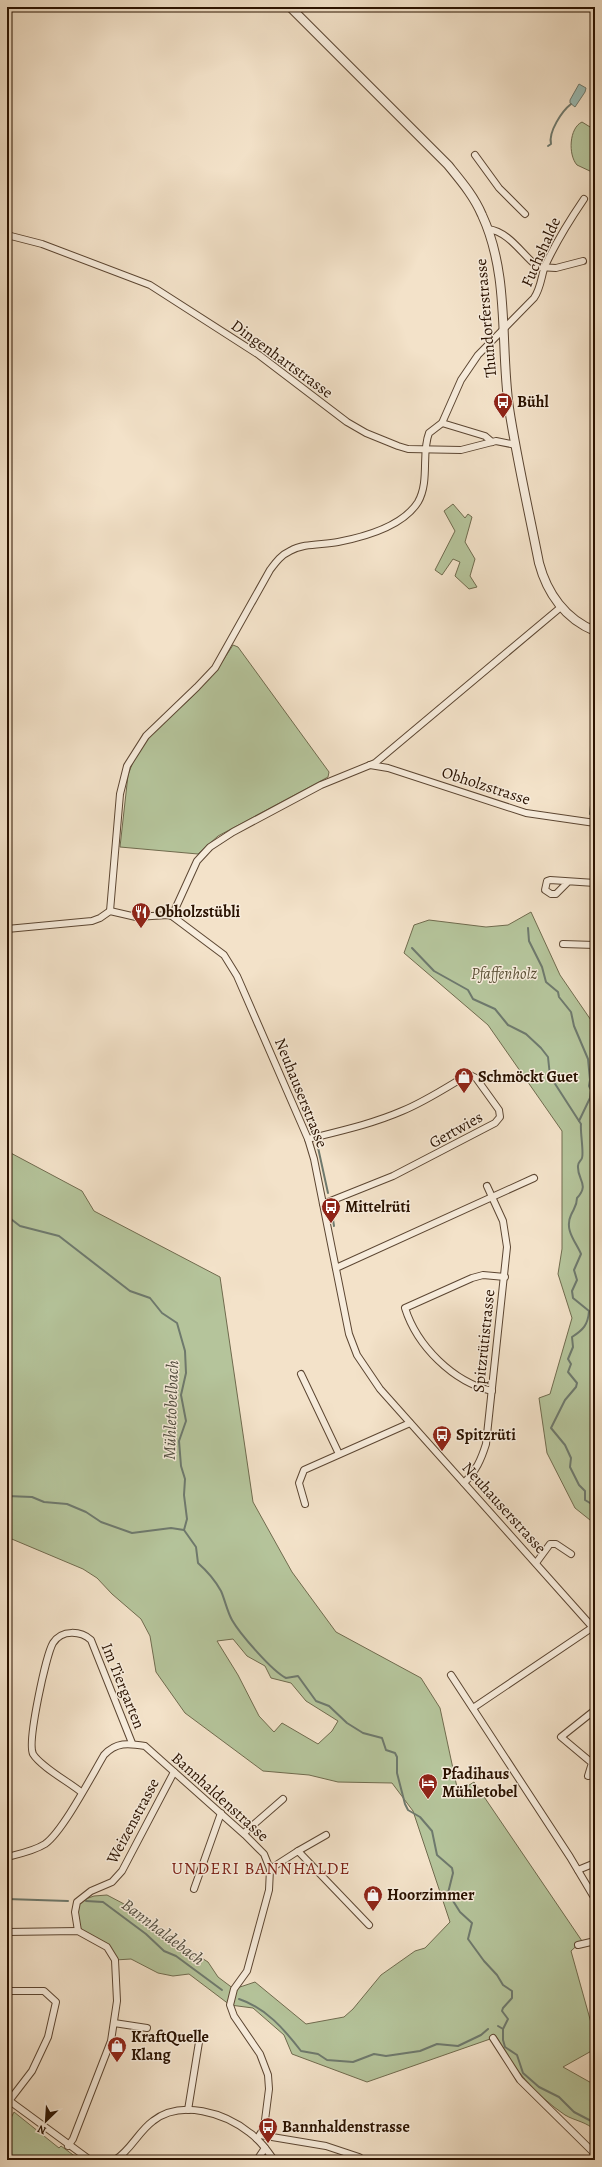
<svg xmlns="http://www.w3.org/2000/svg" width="602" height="2167" font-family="Alegreya,serif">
<rect width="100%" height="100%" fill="#f3e2c9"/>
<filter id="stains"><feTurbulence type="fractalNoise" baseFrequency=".005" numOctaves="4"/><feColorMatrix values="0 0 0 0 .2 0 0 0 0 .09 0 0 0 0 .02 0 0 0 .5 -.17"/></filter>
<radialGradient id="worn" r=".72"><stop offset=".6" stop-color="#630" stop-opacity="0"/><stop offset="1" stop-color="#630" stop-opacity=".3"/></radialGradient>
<!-- green -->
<g fill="#b5c49b" stroke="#706b4e" fill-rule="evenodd">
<path d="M 582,122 L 595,130 L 595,169 L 592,172 L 577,165 C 568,155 569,128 582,122 Z"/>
<polygon points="453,504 465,518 468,514 472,517 465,542 475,559 470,576 477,587 469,589 455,576 460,562 453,559 442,575 435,570 455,531 444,511"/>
<polygon points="233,645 238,647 329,772 328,777 218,836 198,854 120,847 128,775 136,754 154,731 192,697 218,668"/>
<polygon points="531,912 560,975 595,1026 595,1349 593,1354 592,1400 595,1420 595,1454 593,1466 595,1473 595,1524 575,1508 547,1453 539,1398 550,1394 572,1318 558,1274 562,1249 562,1131 488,1025 404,953 414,925 429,920 486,927 508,925"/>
<path d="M 7,1151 L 82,1191 L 94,1211 L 220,1277 L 253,1502 L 292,1572 L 336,1632 L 421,1678 L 440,1708 L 458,1792 L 474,1782 L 582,1941 L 571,1951 L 595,2037 L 595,2049 L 563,2067 L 595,2085 L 595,2131 C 588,2122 575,2121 565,2115 C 535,2095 514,2067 493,2038 L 367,2082 L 292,2054 L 284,2035 L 253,2008 L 230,2005 L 189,1974 L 173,1976 L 158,1973 L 131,1959 L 115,1960 L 107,1947 L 78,1931 L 77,1902 L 94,1896 L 107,1895 L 145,1915 L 153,1927 L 208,1962 L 218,1977 L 234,1989 L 255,1982 L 306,2024 L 344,2017 L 353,2009 L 381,1975 L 415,1951 L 425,1948 L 450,1922 L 413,1811 L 392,1783 L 338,1782 L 309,1775 L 263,1771 L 185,1713 L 156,1672 L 150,1636 L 141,1619 L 112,1594 L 97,1578 L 83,1569 L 7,1537 ZM 233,1639 L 247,1656 L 265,1666 L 271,1678 L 291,1683 L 306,1701 L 338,1721 L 332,1731 L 318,1744 L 282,1723 L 274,1732 L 259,1716 L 238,1675 L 217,1641 Z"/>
<polygon points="14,2112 59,2148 61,2146 80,2160 7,2160 7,2126"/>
</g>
<!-- water -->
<polygon fill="#9bbdb6" stroke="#6e796d" points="579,84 586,88 585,92 575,107 570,103 570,100"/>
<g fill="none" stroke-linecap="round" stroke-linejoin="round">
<!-- stream -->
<g stroke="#6e796d" stroke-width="2">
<path d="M 548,146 L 551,144 C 548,132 562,111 571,104"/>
<polyline points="590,814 595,769"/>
<path d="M 528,928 L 529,941 L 542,967 L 546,982 L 558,992 L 559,997 L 571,1012 L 574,1026 L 588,1059 L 590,1080 L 589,1086 L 591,1090 L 590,1098 L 579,1121 L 581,1124 C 580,1131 584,1153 582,1158 C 581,1161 578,1162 578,1166 C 577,1180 590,1184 577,1198 C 577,1206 574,1208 571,1215 C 564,1230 576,1242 581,1254 L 574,1270 L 577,1280 L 572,1291 L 573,1298 L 589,1311 C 588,1325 583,1330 572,1337 L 573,1347 L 568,1359 L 571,1364 L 568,1372 L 577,1383 L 576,1387 L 565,1400 L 551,1428 L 565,1445 L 571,1458 L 570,1467 L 579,1485 L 585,1491 L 585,1500 L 595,1506"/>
<polyline points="412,948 434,971 468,990 473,999 495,1009 508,1025 526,1034 541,1048 548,1057 550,1076 579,1121"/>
<polyline points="301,1104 314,1132"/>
<polyline points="317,1143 328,1193"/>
<polyline points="331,1207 334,1226"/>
<path d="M 7,1216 L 20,1226 L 59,1236 L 130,1291 L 150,1298 L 162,1313 L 177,1323 L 185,1351 L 186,1373 L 181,1395 L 186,1421 L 179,1441 L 181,1466 L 185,1479 L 184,1495 L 187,1519 L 184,1530 L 196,1547 L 198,1563 C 207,1571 215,1580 221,1591 C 225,1600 227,1611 232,1620 C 240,1634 272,1671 286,1678 L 298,1676 L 316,1701 L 329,1706 L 347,1723 L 363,1733 L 382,1738 L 386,1750 L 395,1753 L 397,1757 L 397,1773 L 405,1804 L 408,1810 L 420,1817 L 432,1831 L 437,1855 L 452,1868 L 453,1873 L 448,1893 L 460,1912 L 472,1923 L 468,1939 L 484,1961 L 497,1975 L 503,1985 L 512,1991 L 512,1998 L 503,2008 L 502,2011 L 508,2019 L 503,2029"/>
<polyline points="7,1496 32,1497 44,1502 67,1504 86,1512 101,1522 132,1533 171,1528 184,1530"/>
<polyline points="7,1899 68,1901"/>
<polyline points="86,1901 103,1902 146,1934 164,1951 176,1956 222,1990"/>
<path d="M 239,1999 C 266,2008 284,2029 301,2051 L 318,2054 L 327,2060 L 353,2062 L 374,2054 L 386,2056 L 420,2051 L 437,2044 L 458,2046 L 481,2035 L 488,2029"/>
<polyline points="498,2026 503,2029"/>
<polyline points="503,2029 503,2040 505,2047 517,2055 523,2073 539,2087 559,2097 574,2112 595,2123"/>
</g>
<defs>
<g id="minor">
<polyline points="475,155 499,188 525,214"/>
<path d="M 488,229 C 510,232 522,255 538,267 L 556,268 L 583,261"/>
<polyline points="7,235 42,244 150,285 259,355 347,422 366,433 398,446 408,449 461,450 496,441 516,445"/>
<polyline points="442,423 485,436 492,442"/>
<polyline points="370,765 388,768 526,813 595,823"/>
<polyline points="568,882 556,894 551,894 545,890 547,881 550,880 595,883"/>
<path d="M 110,911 L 120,794 L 127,766 L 146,736 L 197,687 L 215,668 L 270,570 C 276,562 281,555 290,551 C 304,543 322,545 338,542 C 364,537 403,526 418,502 C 430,481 421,453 429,433 L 442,423 L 461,380 L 478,355 L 534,298 C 541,288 541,277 545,266 C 556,242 569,221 584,199"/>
<polyline points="172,916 197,861 210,847 233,832 321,785 375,763 561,607"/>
<polyline points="7,929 92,921 100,918 110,911 136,917 168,915 172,916 224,955 237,976 308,1139 314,1159 349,1334 357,1355 380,1389 595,1630"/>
<polyline points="563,944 595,945"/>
<path d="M 308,1139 C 340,1131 372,1124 402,1111 C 424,1102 444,1089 464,1077 L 470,1075 L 476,1078 L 499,1110 L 500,1117 L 495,1123 L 393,1176 L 323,1204"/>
<polyline points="336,1268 534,1178"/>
<polyline points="301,1374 339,1454"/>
<path d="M 492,1391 C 453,1382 417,1346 405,1308 L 472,1278 L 483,1275 L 505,1277"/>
<path d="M 464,1483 C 476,1471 481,1460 486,1444 L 507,1247 L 503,1221 L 487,1186"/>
<polyline points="305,1504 299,1483 304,1470 410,1423"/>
<polyline points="536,1563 550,1544 556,1544 571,1554"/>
<polyline points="451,1675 570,1857 595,1899"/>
<polyline points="473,1708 593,1627"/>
<polyline points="588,1776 592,1763 561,1737 595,1710"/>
<path d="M 81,1792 C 69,1782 41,1767 33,1754 C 27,1742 46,1655 53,1643 C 62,1629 81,1631 91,1640 L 132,1743"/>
<polyline points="244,1833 283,1799"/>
<polyline points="298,1851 326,1835"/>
<path d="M 7,1857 C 19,1854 34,1851 45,1844 C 63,1831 91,1777 104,1755 C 116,1742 128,1743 145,1746 L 245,1835 L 264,1854 L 270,1869 L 269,1890 L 247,1971 L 234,1989 L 230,2005 L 234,2016 L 260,2054 L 268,2075 L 269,2089 L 264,2128 L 257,2139"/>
<polyline points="270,1869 298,1851 369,1925"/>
<polyline points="578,1870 595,1863"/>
<polyline points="194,1889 221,1813"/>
<polyline points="78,1931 75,1912 77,1902 91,1891 112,1882 122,1871 174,1772"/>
<polyline points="7,1932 78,1931 107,1947 115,1960 117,2001 111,2041 73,2139 68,2146"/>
<polyline points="578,1945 595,1941"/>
<polyline points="7,1991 44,1991 56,2002 48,2037 32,2071 9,2101"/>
<polyline points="114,2023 147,2028"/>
<polyline points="493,2038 520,2080 595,2154"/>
<polyline points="7,2099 90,2160"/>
<polyline points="188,2110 199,2042"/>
<polyline points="260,2135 326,2146 359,2157 363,2160"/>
<path d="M 115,2160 C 131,2150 138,2132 153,2121 C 181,2099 225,2113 250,2133 C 260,2140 267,2150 274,2160"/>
<polyline points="257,2160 265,2148"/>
</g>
<path id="tertiary" d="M 290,7 L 448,165 C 461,181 474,196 482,215 C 510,275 500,345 509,408 C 517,460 529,512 539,563 C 547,593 565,619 595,631"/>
</defs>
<!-- minor casing -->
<use href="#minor" stroke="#5c4632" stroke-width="8"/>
<!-- tertiary casing -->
<use href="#tertiary" stroke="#5c4632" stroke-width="10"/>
<!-- minor -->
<use href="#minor" stroke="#f7ecdc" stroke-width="6"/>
<!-- tertiary -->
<use href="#tertiary" stroke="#f7ecdc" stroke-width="8"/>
</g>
<!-- icons -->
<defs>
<symbol id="bus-pin" viewBox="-11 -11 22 30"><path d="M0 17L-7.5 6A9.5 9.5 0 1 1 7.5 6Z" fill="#8f2418" stroke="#f7ecdc"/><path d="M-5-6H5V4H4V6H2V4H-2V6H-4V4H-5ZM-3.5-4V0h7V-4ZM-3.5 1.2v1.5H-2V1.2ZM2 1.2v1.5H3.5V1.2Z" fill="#fff"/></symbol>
<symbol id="restaurant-pin" viewBox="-11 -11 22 30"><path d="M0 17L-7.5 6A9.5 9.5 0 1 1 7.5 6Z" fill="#8f2418" stroke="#f7ecdc"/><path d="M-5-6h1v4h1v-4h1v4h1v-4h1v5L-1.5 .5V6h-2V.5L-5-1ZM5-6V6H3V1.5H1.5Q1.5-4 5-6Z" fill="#fff"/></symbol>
<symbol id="shop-pin" viewBox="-11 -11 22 30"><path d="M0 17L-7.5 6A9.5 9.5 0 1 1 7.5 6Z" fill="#8f2418" stroke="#f7ecdc"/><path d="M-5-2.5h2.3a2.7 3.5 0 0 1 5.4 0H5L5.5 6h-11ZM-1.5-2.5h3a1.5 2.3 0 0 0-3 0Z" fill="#fff"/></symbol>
<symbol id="hotel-pin" viewBox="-11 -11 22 30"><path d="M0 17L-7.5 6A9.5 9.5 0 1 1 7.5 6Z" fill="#8f2418" stroke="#f7ecdc"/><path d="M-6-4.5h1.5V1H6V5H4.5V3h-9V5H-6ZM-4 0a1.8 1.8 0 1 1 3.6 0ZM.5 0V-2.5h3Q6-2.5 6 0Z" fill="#fff"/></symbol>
</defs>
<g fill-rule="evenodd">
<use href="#bus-pin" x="492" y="391" width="22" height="30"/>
<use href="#restaurant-pin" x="130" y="901" width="22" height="30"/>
<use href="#shop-pin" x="453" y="1066" width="22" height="30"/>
<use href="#bus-pin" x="320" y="1196" width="22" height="30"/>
<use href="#bus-pin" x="431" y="1424" width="22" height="30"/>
<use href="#hotel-pin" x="417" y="1772" width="22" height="30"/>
<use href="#shop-pin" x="362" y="1884" width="22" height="30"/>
<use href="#shop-pin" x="106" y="2035" width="22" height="30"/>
<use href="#bus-pin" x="257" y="2116" width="22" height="30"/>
</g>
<g text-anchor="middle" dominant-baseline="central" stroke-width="3" stroke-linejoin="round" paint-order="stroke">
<!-- street labels -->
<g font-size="16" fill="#2a1200" stroke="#f7ecdc">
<text transform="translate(541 252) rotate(-66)">Fuchshalde</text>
<text transform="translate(486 318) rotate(-95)">Thundorferstrasse</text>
<text transform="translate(282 359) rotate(36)">Dingenhartstrasse</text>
<text transform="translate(486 786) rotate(18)">Obholzstrasse</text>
<text transform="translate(301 1093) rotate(68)">Neuhauserstrasse</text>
<text transform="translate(456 1130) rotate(-29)">Gertwies</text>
<text transform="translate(484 1341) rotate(-84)">Spitzrütistrasse</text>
<text transform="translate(504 1508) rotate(48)">Neuhauserstrasse</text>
<text transform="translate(123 1686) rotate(68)">Im Tiergarten</text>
<text transform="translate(220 1797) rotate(42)">Bannhaldenstrasse</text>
<text transform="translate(133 1821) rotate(-62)">Weizenstrasse</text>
</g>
<!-- poi labels -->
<g font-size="16" font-weight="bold" fill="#2a1200" stroke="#f7ecdc" text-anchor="start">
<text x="517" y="402">Bühl</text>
<text x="155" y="912">Obholzstübli</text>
<text x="478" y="1077">Schmöckt Guet</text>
<text x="345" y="1207">Mittelrüti</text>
<text x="456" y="1435">Spitzrüti</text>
<text x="442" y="1774">Pfadihaus<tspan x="442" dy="18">Mühletobel</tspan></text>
<text x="387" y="1895">Hoorzimmer</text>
<text x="131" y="2037">KraftQuelle<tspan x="131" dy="18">Klang</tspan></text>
<text x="282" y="2127">Bannhaldenstrasse</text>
</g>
<!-- park labels -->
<g font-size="16" font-style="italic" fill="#5b5036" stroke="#f7ecdc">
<text x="504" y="974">Pfaffenholz</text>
</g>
<!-- water labels -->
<g font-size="17" font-style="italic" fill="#524e40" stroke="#f7ecdc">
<text transform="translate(171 1410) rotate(-88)">Mühletobelbach</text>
<text transform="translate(163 1932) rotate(37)">Bannhaldebach</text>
</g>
<!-- neighbourhood labels -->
<g font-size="17" letter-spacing="1" fill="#7a1f14" stroke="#f7ecdc">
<text x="261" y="1868">UNDERI BANNHALDE</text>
</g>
</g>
<!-- margin -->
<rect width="602" height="2167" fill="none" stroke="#f3e2c9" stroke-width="24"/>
<rect x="8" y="8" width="586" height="2151" fill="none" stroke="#2a1200" stroke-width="2"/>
<rect x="12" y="12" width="578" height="2143" fill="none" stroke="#2a1200"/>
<!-- north arrow -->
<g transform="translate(46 2121) rotate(205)" stroke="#f7ecdc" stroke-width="3" paint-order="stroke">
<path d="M0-3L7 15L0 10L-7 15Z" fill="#2a1200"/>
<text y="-6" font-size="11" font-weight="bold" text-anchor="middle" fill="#2a1200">N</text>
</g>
<rect width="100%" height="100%" filter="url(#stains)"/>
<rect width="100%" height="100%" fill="url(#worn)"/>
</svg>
